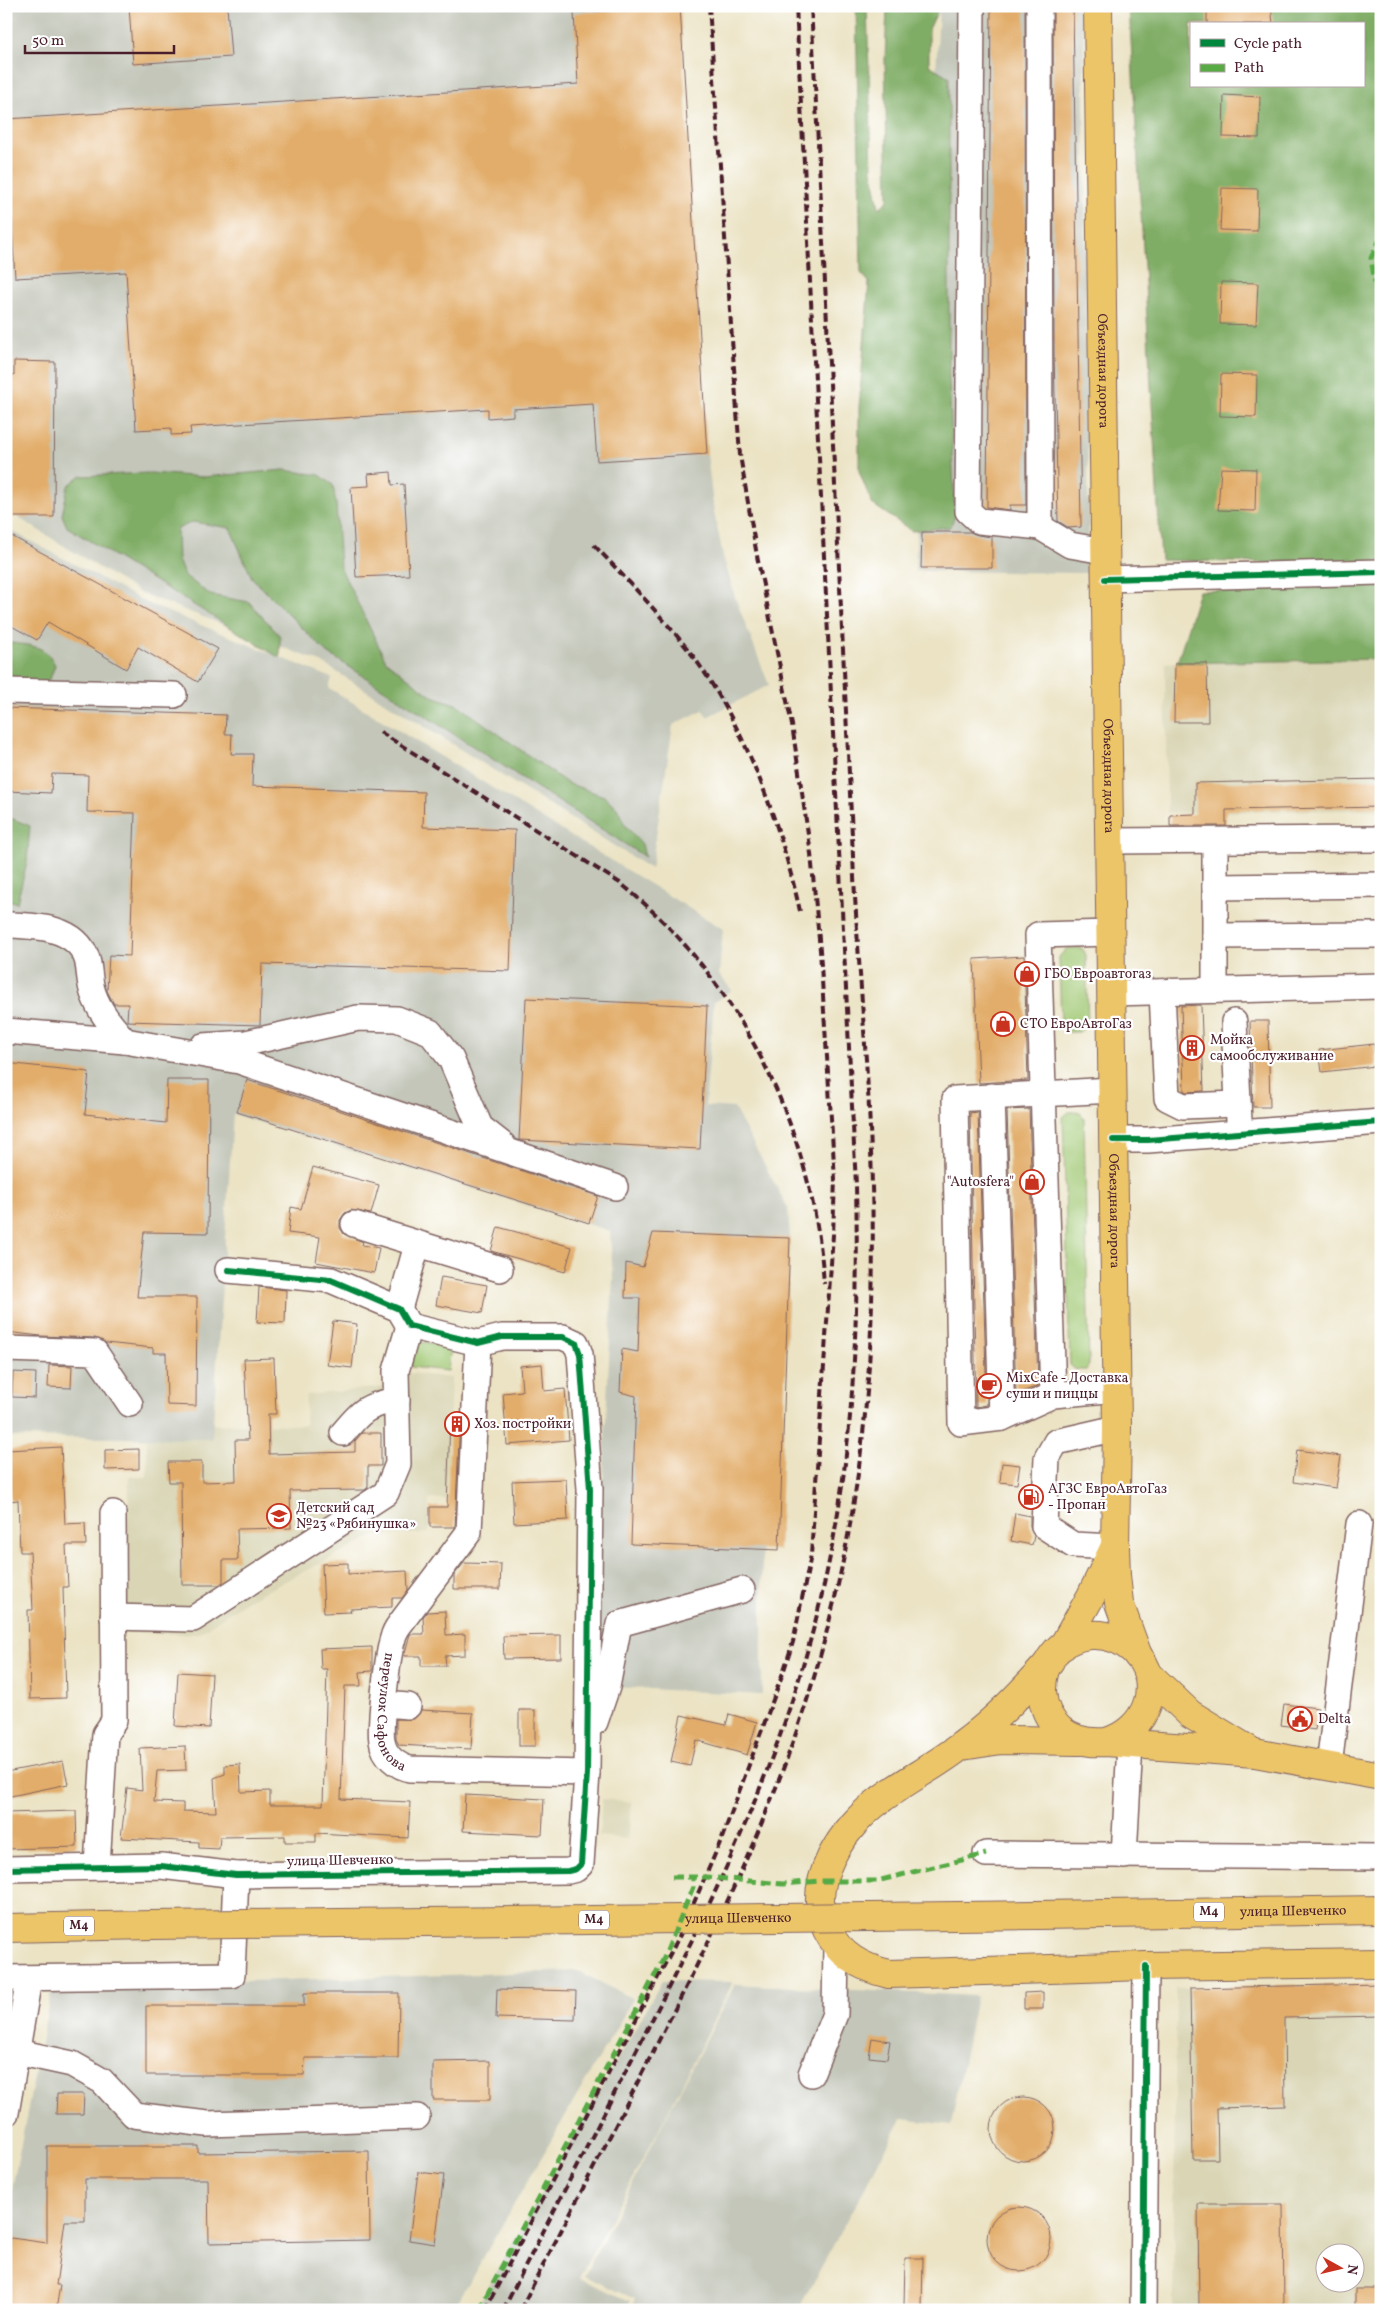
<svg xmlns="http://www.w3.org/2000/svg" width="1387" height="2316" font-family="Vollkorn,serif">
<rect width="100%" height="100%" fill="#fff"/>
<filter id="ink" filterUnits="userSpaceOnUse"><feTurbulence type="fractalNoise" baseFrequency=".02" numOctaves="2"/><feDisplacementMap in="SourceGraphic" scale="10" xChannelSelector="R" yChannelSelector="G"/><feConvolveMatrix kernelMatrix="1 2 1 2 8 2 1 2 1" color-interpolation-filters="sRGB"/></filter>
<filter id="wash" filterUnits="userSpaceOnUse"><feTurbulence type="fractalNoise" baseFrequency=".0096" numOctaves="4" result="noise"/><feDisplacementMap in="SourceGraphic" scale="20" xChannelSelector="R" yChannelSelector="G"/><feGaussianBlur stdDeviation="1.12" result="paint"/><feColorMatrix in="noise" values="0 0 0 0 0 0 0 0 0 0 0 0 0 0 0 0 0 1.4 0 .05"/><feComposite in="paint" operator="in"/></filter>
<g filter="url(#wash)">
<rect width="100%" height="100%" fill="#ebe3c4"/>
<!-- built -->
<g fill="#d9d5b5" fill-rule="evenodd">
<polygon points="1381,659 1381,810 1167,813 1165,663"/>
<polygon points="386,1370 451,1378 446,1499 429,1499 429,1533 374,1536 246,1601 198,1634 125,1633 129,1477 147,1477 147,1438 211,1439 212,1424 305,1425 306,1395 385,1387"/>
<polygon points="602,1799 632,1802 628,1839 599,1836"/>
<path d="M 1381,1984 L 1381,2310 L 1173,2310 L 1176,1988 ZM 1324,2254 L 1354,2254 L 1354,2284 L 1324,2284 Z"/>
</g>
<!-- industrial -->
<g fill="#c3c6b9">
<polygon points="6,6 680,6 707,454 714,512 723,556 736,600 769,685 707,717 703,710 673,725 651,869 321,662 140,593 6,510"/>
<polygon points="939,6 1083,6 1089,573 915,571"/>
<polygon points="6,528 151,605 332,678 329,688 723,929 719,975 732,990 714,1002 705,1106 734,1108 788,1208 790,1238 779,1550 762,1549 762,1695 593,1686 613,1278 610,1231 233,1114 212,1439 6,1437"/>
<polygon points="578,1971 633,1999 453,2310 6,2310 6,2219 52,1987"/>
<polygon points="662,1981 733,1982 668,2112 579,2278 630,2301 626,2310 475,2310"/>
<polygon points="735,1984 976,1996 951,2125 902,2119 798,2310 630,2310 635,2299 584,2276"/>
</g>
<!-- green -->
<g fill="#a1c974" stroke="#767450">
<polygon points="1067,948 1082,948 1086,955 1088,1025 1079,1032 1068,1032 1061,1025 1059,957"/>
<polygon points="1069,1112 1080,1112 1084,1119 1089,1365 1086,1370 1076,1370 1070,1365 1063,1117"/>
<polygon points="414,1341 451,1346 448,1371 411,1367"/>
</g>
<!-- forest -->
<g fill="#80ad66" stroke="#656648" fill-rule="evenodd">
<polygon points="856,6 867,6 872,170 879,208 888,201 885,60 887,6 940,6 929,29 929,65 949,77 949,375 955,516 950,527 912,531 872,504 859,471 859,407 869,282 861,273"/>
<path d="M 1129,6 L 1381,6 L 1381,561 L 1272,563 L 1161,560 ZM 1191,24 L 1363,24 L 1363,86 L 1191,86 Z"/>
<polygon points="284,470 320,475 333,485 336,504 340,567 386,661 430,695 458,705 567,783 604,796 617,808 625,825 642,844 645,857 326,652 252,578 230,528 193,522 177,529 178,560 184,575 210,595 249,602 280,636 280,658 67,527 62,515 68,486 80,476 150,473 204,477"/>
<polygon points="1381,586 1381,659 1177,663 1199,591"/>
<path d="M 6,642 C 28,646 45,643 55,665 L 50,679 L 34,687 L 6,685 Z"/>
<polygon points="13,819 30,826 27,862 17,903 6,899 6,820"/>
</g>
<g id="blocks">
<!-- building -->
<g fill="#e2ad6b">
<polygon points="129,6 227,6 231,57 133,64"/>
<polygon points="680,6 707,454 597,461 593,404 513,409 513,416 488,418 488,409 190,427 191,434 171,435 171,428 136,430 126,272 15,278 6,119 578,84 574,13"/>
<polygon points="991,6 1025,6 1026,505 1010,505 1010,510 987,507"/>
<polygon points="1053,6 1073,6 1081,527 1069,528 1058,521 1054,353"/>
<polygon points="1207,6 1271,6 1273,24 1207,24"/>
<polygon points="1224,95 1260,97 1259,138 1223,137"/>
<polygon points="1222,188 1258,189 1257,231 1220,230"/>
<polygon points="1221,282 1258,283 1256,325 1220,324"/>
<polygon points="14,361 55,362 54,517 8,517 6,375 14,375"/>
<polygon points="1221,374 1257,375 1256,417 1220,416"/>
<polygon points="1221,468 1256,469 1255,511 1218,510"/>
<polygon points="391,472 392,485 404,484 409,575 356,577 351,487 369,486 368,474"/>
<polygon points="922,532 970,532 978,535 992,537 992,568 921,568"/>
<polygon points="6,533 218,649 198,682 138,647 126,669 48,622 37,640 6,623"/>
<polygon points="1175,663 1207,663 1208,722 1174,722"/>
<polygon points="6,708 226,715 225,734 232,734 231,754 253,754 252,786 424,792 423,827 515,830 510,971 262,964 260,1025 127,1021 128,1004 114,1004 107,991 109,955 130,956 135,813 87,812 88,775 52,774 51,793 6,791"/>
<polygon points="1381,779 1381,807 1226,810 1226,826 1170,826 1170,815 1195,814 1195,783"/>
<polygon points="1024,956 1028,1080 979,1083 974,959"/>
<polygon points="526,998 707,1006 700,1149 519,1140"/>
<polygon points="1201,1005 1204,1091 1186,1092 1184,1090 1181,1006"/>
<polygon points="1250,1021 1268,1021 1270,1107 1253,1107"/>
<polygon points="1374,1044 1376,1066 1322,1072 1319,1050"/>
<polygon points="6,1063 89,1072 85,1114 166,1123 167,1080 209,1080 208,1233 144,1232 137,1297 197,1297 196,1406 167,1405 166,1353 153,1353 153,1348 106,1343 95,1338 41,1336 6,1332"/>
<polygon points="247,1080 598,1196 589,1223 237,1112"/>
<polygon points="1029,1109 1038,1386 1016,1394 1007,1110"/>
<polygon points="978,1112 987,1405 976,1407 970,1113"/>
<polygon points="313,1167 379,1185 371,1214 351,1210 345,1213 340,1220 340,1228 344,1234 363,1242 362,1245 379,1248 374,1273 316,1262 320,1237 288,1233 291,1207 301,1209"/>
<polygon points="498,1227 572,1247 565,1272 491,1251"/>
<polygon points="653,1233 790,1238 779,1550 631,1544 636,1396 620,1392 622,1349 638,1352 640,1298 625,1298 626,1263 643,1267"/>
<polygon points="441,1277 487,1285 482,1313 436,1305"/>
<polygon points="259,1287 286,1290 285,1323 257,1322"/>
<polygon points="333,1321 357,1324 352,1368 327,1365"/>
<polygon points="274,1358 276,1414 268,1414 269,1454 355,1452 355,1441 362,1433 381,1433 381,1466 368,1466 368,1487 365,1490 290,1491 291,1528 237,1529 238,1560 223,1560 223,1582 219,1585 182,1585 181,1482 169,1482 168,1462 202,1462 202,1482 236,1481 235,1440 248,1440 244,1359"/>
<polygon points="542,1364 544,1391 565,1389 569,1440 507,1445 503,1393 522,1391 520,1366"/>
<polygon points="49,1365 72,1366 71,1388 48,1387"/>
<polygon points="13,1372 36,1373 35,1398 12,1397"/>
<polygon points="450,1419 460,1419 455,1527 430,1527 430,1507 447,1507"/>
<polygon points="61,1447 65,1524 85,1523 86,1545 66,1545 68,1587 63,1587 66,1698 30,1699 28,1610 33,1610 30,1552 20,1552 18,1500 10,1501 8,1450"/>
<polygon points="139,1449 139,1469 105,1470 105,1450"/>
<polygon points="1297,1450 1341,1456 1336,1488 1293,1482"/>
<polygon points="1002,1463 1020,1465 1017,1484 1000,1482"/>
<polygon points="566,1479 568,1520 514,1523 512,1481"/>
<polygon points="1015,1513 1030,1516 1030,1526 1034,1536 1032,1545 1011,1541"/>
<polygon points="348,1563 348,1574 407,1571 408,1590 402,1598 392,1598 392,1607 350,1609 351,1612 324,1613 322,1564"/>
<polygon points="464,1563 501,1564 500,1589 454,1589 454,1575"/>
<polygon points="445,1611 446,1635 465,1634 465,1655 445,1656 446,1666 421,1666 421,1656 404,1656 410,1634 424,1634 423,1617 427,1612"/>
<polygon points="561,1635 561,1658 504,1659 503,1636"/>
<polygon points="372,1647 372,1671 360,1672 361,1686 345,1686 341,1799 410,1802 408,1838 316,1833 316,1842 285,1842 285,1836 220,1837 219,1849 199,1848 199,1842 121,1838 127,1788 142,1790 140,1748 185,1746 186,1770 157,1771 154,1802 183,1803 183,1811 216,1812 214,1778 225,1774 225,1765 240,1764 241,1792 270,1791 270,1805 323,1805 327,1669 321,1669 320,1649"/>
<polygon points="178,1672 212,1674 209,1728 175,1726"/>
<polygon points="1284,1704 1318,1708 1315,1730 1281,1725"/>
<polygon points="421,1710 473,1713 471,1749 399,1745 396,1739 396,1719 414,1719"/>
<rect x="519" y="1710" width="16" height="36"/>
<polygon points="729,1714 757,1722 747,1755 696,1740 690,1766 671,1762 681,1715 726,1725"/>
<polygon points="63,1761 68,1784 6,1797 6,1772"/>
<polygon points="465,1795 544,1799 542,1835 463,1831"/>
<polygon points="76,1811 77,1847 6,1849 6,1813"/>
<polygon points="1381,1984 1381,2016 1284,2018 1285,2106 1217,2108 1218,2159 1193,2159 1190,1988"/>
<polygon points="497,1989 576,1991 575,2020 496,2018"/>
<polygon points="1043,1992 1043,2009 1024,2009 1024,1993"/>
<polygon points="304,1993 399,1993 398,2058 305,2058 304,2075 146,2075 146,2006 304,2006"/>
<polygon points="872,2038 890,2041 887,2059 869,2057"/>
<polygon points="490,2061 490,2100 433,2100 433,2062"/>
<polygon points="57,2094 84,2094 83,2114 56,2114"/>
<circle cx="1023" cy="2129" r="32"/>
<polygon points="47,2146 198,2146 198,2153 369,2151 370,2240 209,2243 208,2179 85,2179 85,2221 65,2221 56,2285 60,2285 56,2310 6,2310 6,2269 11,2238 47,2243"/>
<polygon points="418,2172 444,2175 435,2244 409,2240"/>
<polygon points="1198,2204 1283,2204 1284,2310 1199,2310"/>
<circle cx="1019" cy="2239" r="32"/>
<polygon points="905,2258 923,2258 922,2307 904,2307"/>
<rect x="1355" y="2289" width="26" height="21"/>
</g>
</g>
</g>
<g filter="url(#ink)">
<use href="#blocks" fill-opacity="0" stroke="#826461" stroke-width="1"/>
<g fill="none" stroke-linecap="round" stroke-linejoin="round">
<defs>
<g id="minor">
<polyline points="972,6 968,511 979,521 1040,527 1070,545 1104,551"/>
<polyline points="1039,6 1040,527"/>
<polyline points="1105,579 1381,572"/>
<polyline points="6,691 174,695"/>
<polyline points="1109,841 1381,839"/>
<polyline points="1215,842 1215,990"/>
<polyline points="1215,887 1381,885"/>
<path d="M 6,925 C 35,926 76,926 87,959 C 90,970 89,982 93,993 C 100,1013 112,1026 125,1041"/>
<polyline points="1215,936 1381,935"/>
<polyline points="1162,992 1167,1098 1183,1106 1238,1104"/>
<polyline points="1111,993 1381,986"/>
<polyline points="1234,1022 1239,1121"/>
<polyline points="6,1031 125,1041 239,1061 615,1187"/>
<polyline points="203,1046 246,1043 358,1018 397,1019 430,1032 451,1059 480,1127 503,1145"/>
<polyline points="1112,1090 955,1099 961,1423 1002,1418 1053,1395 1117,1389"/>
<polyline points="992,1096 1002,1418"/>
<polyline points="1113,1140 1148,1140 1381,1122"/>
<polyline points="354,1224 500,1269"/>
<polyline points="399,1309 417,1245"/>
<path id="s1" d="M 478,1343 L 469,1532 L 400,1624 C 397,1628 394,1633 393,1638 C 388,1653 379,1725 382,1741 C 384,1756 397,1766 410,1769 L 587,1773"/>
<polyline points="6,1349 95,1352 130,1404"/>
<polyline points="1053,1395 1038,935 1110,933"/>
<path d="M 343,1433 C 362,1410 367,1405 397,1400"/>
<polyline points="1115,1547 1073,1545 1044,1526 1047,1458 1056,1442 1117,1428"/>
<polyline points="113,1617 193,1619 386,1493 398,1464 396,1371 409,1326"/>
<polyline points="384,1704 408,1706"/>
<polyline points="595,1722 607,1687 619,1624 742,1590"/>
<polyline points="1329,1766 1359,1524"/>
<polyline points="986,1854 1381,1857"/>
<polyline points="1124,1856 1130,1744"/>
<polyline points="97,1866 105,1734 114,1721 113,1513"/>
<polyline points="6,1869 161,1866 236,1875 568,1871 576,1869 581,1864 587,1773 590,1489 580,1354 576,1343 563,1337 502,1337 478,1343 409,1326 399,1309 331,1280 228,1270"/>
<polyline points="6,1978 232,1975 236,1875"/>
<polyline points="17,2052 72,2064 102,2081 134,2115 207,2124 417,2117"/>
<polyline points="811,2074 835,2014 836,1945"/>
<polyline points="6,2113 29,1979"/>
<polyline points="1143,2310 1146,1966"/>
</g>
<g id="major">
<path id="s2" d="M 1098,6 L 1117,1428 L 1115,1547 L 1116,1575 L 1119,1603 L 1138,1656"/>
<polyline points="1063,1646 1091,1596 1114,1548"/>
<path d="M 1050,1661 C 1023,1691 995,1721 962,1745 C 936,1766 906,1780 880,1800 C 843,1827 804,1883 827,1930 C 840,1956 862,1968 889,1974 L 1146,1966 L 1381,1963"/>
<polyline points="1147,1673 1190,1714 1249,1750"/>
<path d="M 1106,1742 C 1147,1731 1166,1682 1133,1650 C 1121,1639 1107,1634 1091,1635 C 1023,1640 1024,1749 1106,1742 L 1255,1753 L 1381,1776"/>
<polyline points="962,1746 1001,1740 1079,1741"/>
</g>
<g id="highway">
<path id="s3" d="M 1037,1915 L 1381,1910"/>
<polyline points="6,1928 152,1925"/>
</g>
</defs>
<!-- minor casing -->
<use href="#minor" stroke="#826461" stroke-width="28"/>
<!-- major casing -->
<use href="#major" stroke="#826461" stroke-width="30"/>
<!-- highway casing -->
<use href="#highway" stroke="#826461" stroke-width="30"/>
<!-- minor -->
<use href="#minor" stroke="#fff" stroke-width="25"/>
<!-- major -->
<use href="#major" stroke="#edc569" stroke-width="28"/>
<!-- highway -->
<use href="#highway" stroke="#edc569" stroke-width="28"/>
<!-- rail -->
<g stroke="#4a1f2b" stroke-width="4" stroke-dasharray="8 4" stroke-linecap="butt">
<path d="M 594,545 C 628,581 663,617 693,656 C 747,730 780,823 800,911"/>
<path d="M 380,732 L 620,883 C 740,978 814,1132 824,1284"/>
<polyline points="485,2310 680,1935 722,1838 784,1670 793,1642 811,1555 833,1235 835,1179 820,950 811,854 792,725 757,556 740,455 709,6"/>
<path d="M 503,2310 C 548,2222 593,2135 638,2047 C 714,1900 788,1748 824,1585 C 854,1451 859,1322 856,1185 L 796,6"/>
<path d="M 520,2310 C 566,2221 612,2133 657,2044 C 728,1906 795,1765 831,1614 C 866,1474 876,1331 872,1187 C 870,1084 859,980 854,877 C 840,587 826,297 811,6"/>
</g>
<defs>
<g id="highway-bridge">
<path id="s4" d="M 152,1925 L 1037,1915"/>
</g>
</defs>
<!-- highway-bridge casing -->
<use href="#highway-bridge" stroke="#826461" stroke-width="30" stroke-linecap="butt"/>
<!-- highway-bridge -->
<use href="#highway-bridge" stroke="#edc569" stroke-width="28"/>
<!-- quiet -->
<g stroke="#57aa44" stroke-width="5" stroke-dasharray="10 5" stroke-linecap="butt">
<polyline points="1381,237 1371,258 1379,307 1381,346"/>
<polyline points="672,1877 706,1877 783,1884 821,1881 877,1881 986,1854"/>
<polyline points="479,2310 664,1958 693,1887 693,1877"/>
</g>
<defs>
<g id="cycleway">
<polyline points="1105,579 1381,572"/>
<polyline points="1113,1140 1148,1140 1381,1122"/>
<polyline points="6,1869 161,1866 236,1875 568,1871 576,1869 581,1864 587,1773 590,1489 580,1354 576,1343 563,1337 502,1337 478,1343 409,1326 399,1309 331,1280 228,1270"/>
<polyline points="1143,2310 1146,1966"/>
</g>
</defs>
<!-- cycleway casing -->
<use href="#cycleway" stroke="#fff" stroke-width="9"/>
<!-- cycleway -->
<use href="#cycleway" stroke="#00873e" stroke-width="6"/>
</g>
</g>
<!-- icons -->
<defs>
<symbol id="shop-ring" viewBox="-11 -11 22 22"><circle r="9.5" fill="#fff" stroke="#c8321e" stroke-width="1.5"/><path d="M-5-2.5h2.3a2.7 3.5 0 0 1 5.4 0H5L5.5 6h-11ZM-1.5-2.5h3a1.5 2.3 0 0 0-3 0Z" fill="#c8321e"/></symbol>
<symbol id="building-ring" viewBox="-11 -11 22 22"><circle r="9.5" fill="#fff" stroke="#c8321e" stroke-width="1.5"/><path d="M-4-6H4V6H1V3H-1V6H-4ZM-2.5-4.3h1.7v1.8h-1.7ZM.8-4.3h1.7v1.8H.8ZM-2.5-1h1.7V.8h-1.7ZM.8-1h1.7V.8H.8Z" fill="#c8321e"/></symbol>
<symbol id="cafe-ring" viewBox="-11 -11 22 22"><circle r="9.5" fill="#fff" stroke="#c8321e" stroke-width="1.5"/><path d="M-5.5-4.5H6V0H3Q3 3.5 0 3.5H-2.5Q-5.5 3.5-5.5 0ZM3-3.2v2h1.7v-2ZM-6 4.5H4V6H-6Z" fill="#c8321e"/></symbol>
<symbol id="fuel-ring" viewBox="-11 -11 22 22"><circle r="9.5" fill="#fff" stroke="#c8321e" stroke-width="1.5"/><path d="M-5.5-6h7V0h2V4h1.3V-2.5L3-4.5l.8-.8L6-3V5H2.5V1h-1V6h-7ZM-4.2-4.7v3.2H.2V-4.7Z" fill="#c8321e"/></symbol>
<symbol id="school-ring" viewBox="-11 -11 22 22"><circle r="9.5" fill="#fff" stroke="#c8321e" stroke-width="1.5"/><path d="M0-5L7-2L0 1L-7-2ZM-4 1L0 2.5L4 1V4Q0 6-4 4Z" fill="#c8321e"/></symbol>
<symbol id="civic-ring" viewBox="-11 -11 22 22"><circle r="9.5" fill="#fff" stroke="#c8321e" stroke-width="1.5"/><path d="M-.6-6.5H3V-4.5H.6V-3L4-1V1h2V6H-6V1h2V-1L-.6-3ZM-1.2 2.5V6h2.4V2.5Z" fill="#c8321e"/></symbol>
</defs>
<g fill-rule="evenodd">
<use href="#shop-ring" x="1013" y="960" width="28" height="28"/>
<use href="#shop-ring" x="989" y="1010" width="28" height="28"/>
<use href="#building-ring" x="1178" y="1034" width="28" height="28"/>
<use href="#shop-ring" x="1018" y="1168" width="28" height="28"/>
<use href="#cafe-ring" x="975" y="1372" width="28" height="28"/>
<use href="#building-ring" x="443" y="1410" width="28" height="28"/>
<use href="#fuel-ring" x="1017" y="1483" width="28" height="28"/>
<use href="#school-ring" x="265" y="1502" width="28" height="28"/>
<use href="#civic-ring" x="1286" y="1705" width="28" height="28"/>
</g>
<g text-anchor="middle" dominant-baseline="central" stroke-width="4.5" stroke-linejoin="round" paint-order="stroke">
<!-- shield labels -->
<g fill="#fff" stroke="#80626b" stroke-width="1">
<rect x="1194" y="1902.5" width="30" height="19" rx="4"/>
<rect x="579" y="1910.5" width="30" height="19" rx="4"/>
<rect x="64" y="1916.5" width="30" height="19" rx="4"/>
</g>
<g font-size="12" font-weight="bold" fill="#4a1f2b">
<text x="1209" y="1912">M4</text>
<text x="594" y="1920">M4</text>
<text x="79" y="1926">M4</text>
</g>
<!-- street labels -->
<g font-size="14" fill="#4a1f2b" stroke="#fff">
<text stroke="none"><textPath href="#s2" startOffset="365">Объездная дорога</textPath></text>
<text stroke="none"><textPath href="#s2" startOffset="770">Объездная дорога</textPath></text>
<text stroke="none"><textPath href="#s2" startOffset="1205">Объездная дорога</textPath></text>
<text stroke="none"><textPath href="#s1" startOffset="398">переулок Сафонова</textPath></text>
<text transform="translate(340 1861) rotate(-1)">улица Шевченко</text>
<text stroke="none"><textPath href="#s3" startOffset="256">улица Шевченко</textPath></text>
<text stroke="none"><textPath href="#s4" startOffset="586">улица Шевченко</textPath></text>
</g>
<!-- poi labels -->
<g font-size="14" fill="#4a1f2b" stroke="#fff" text-anchor="start">
<text x="1044" y="974">ГБО Евроавтогаз</text>
<text x="1020" y="1024">СТО ЕвроАвтоГаз</text>
<text x="1210" y="1040">Мойка<tspan x="1210" dy="16">самообслуживание</tspan></text>
<text x="1014" y="1182" text-anchor="end">"Autosfera"</text>
<text x="1006" y="1378">MixCafe - Доставка<tspan x="1006" dy="16">суши и пиццы</tspan></text>
<text x="474" y="1424">Хоз. постройки</text>
<text x="1048" y="1489">АГЗС ЕвроАвтоГаз<tspan x="1048" dy="16">- Пропан</tspan></text>
<text x="296" y="1508">Детский сад<tspan x="296" dy="16">№23 «Рябинушка»</tspan></text>
<text x="1318" y="1719">Delta</text>
</g>
</g>
<!-- margin -->
<rect width="1387" height="2316" fill="none" stroke="#fff" stroke-width="25"/>
<!-- legend -->
<rect x="1190" y="22" width="175" height="65" fill="#ffffff" stroke="#b7a5aa"/>
<rect x="1200" y="39" width="25" height="8" fill="#00873e" stroke="#b7a5aa"/>
<text x="1234" y="48" font-size="15" fill="#4a1f2b">Cycle path</text>
<rect x="1200" y="64" width="25" height="8" fill="#57aa44" stroke="#b7a5aa"/>
<text x="1234" y="72" font-size="15" fill="#4a1f2b">Path</text>
<!-- north arrow -->
<g transform="translate(1340 2268) rotate(98)"><circle r="24" fill="#ffffff" stroke="#b7a5aa"/>
<path d="M0-4L9 19L0 12L-9 19Z" fill="#c8321e"/>
<text y="-8" font-size="14" font-weight="bold" text-anchor="middle" fill="#4a1f2b">N</text>
</g>
<!-- scale -->
<path d="M25 45v8h149v-8" fill="none" stroke="#4a1f2b" stroke-width="2.5"/>
<text x="32" y="45" font-size="15" fill="#4a1f2b" stroke="#ffffff" stroke-width="4" paint-order="stroke">50 m</text>
</svg>
